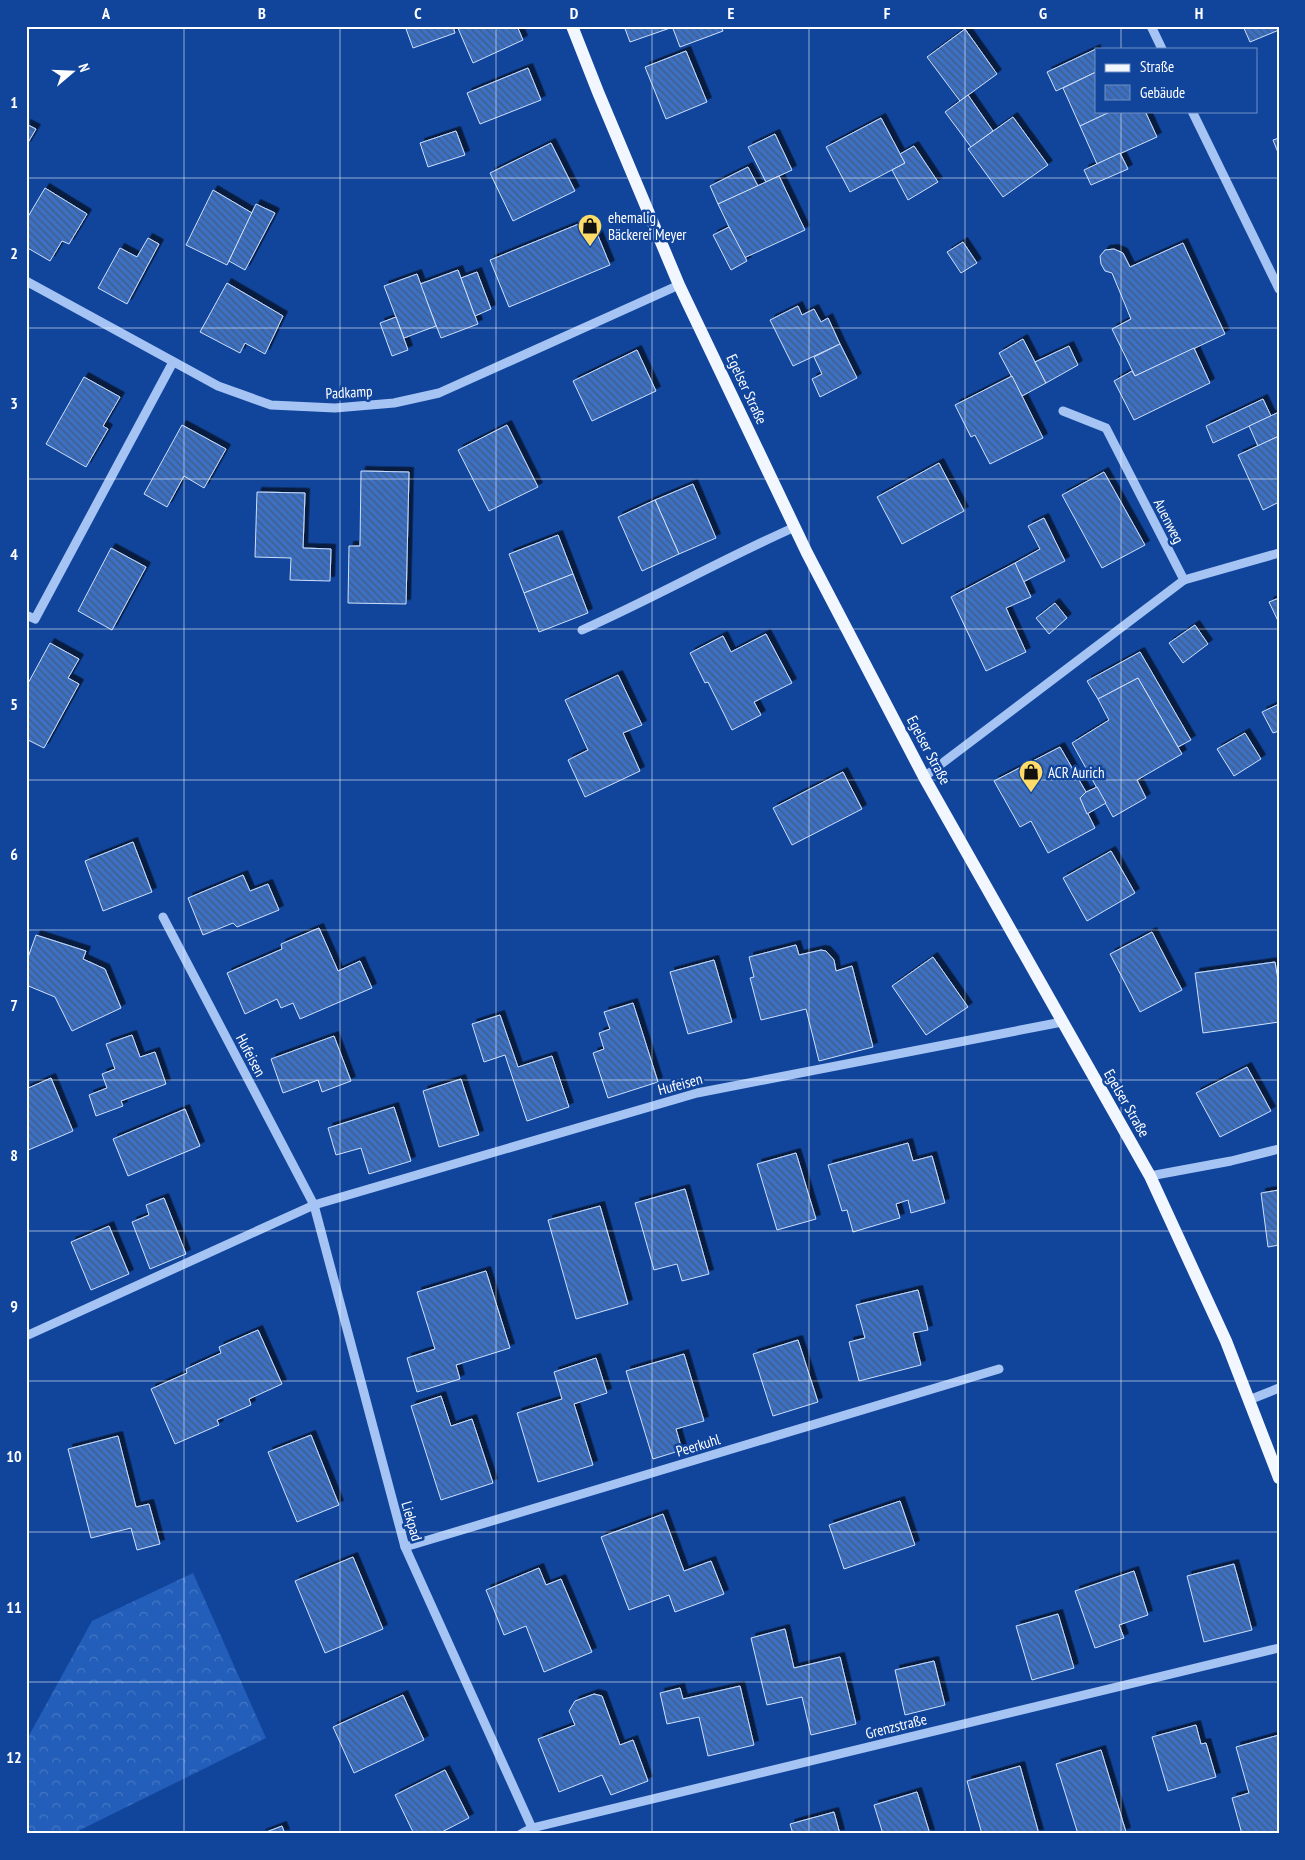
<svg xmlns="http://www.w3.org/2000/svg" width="1305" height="1860" font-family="'PT Sans Narrow',sans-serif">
<defs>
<pattern id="forest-crowns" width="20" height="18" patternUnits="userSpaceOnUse" patternTransform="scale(1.25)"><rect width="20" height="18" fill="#235eba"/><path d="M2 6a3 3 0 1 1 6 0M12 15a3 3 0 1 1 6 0" fill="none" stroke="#4476c4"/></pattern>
<pattern id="building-back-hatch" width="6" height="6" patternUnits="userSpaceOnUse" patternTransform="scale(1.25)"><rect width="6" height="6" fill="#3a6fc3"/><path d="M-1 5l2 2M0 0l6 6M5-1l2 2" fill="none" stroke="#445c82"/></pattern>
<filter id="shadow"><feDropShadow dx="4.5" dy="-4.5" stdDeviation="0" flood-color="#0009"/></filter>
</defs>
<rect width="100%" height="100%" fill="#11459c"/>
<!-- forest -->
<polygon fill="url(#forest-crowns)" points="193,1573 266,1738 72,1834 26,1834 26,1741 92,1621"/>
<!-- building -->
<g fill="url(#building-back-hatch)" stroke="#cde0fe" filter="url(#shadow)">
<polygon points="405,26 453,26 455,33 413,48"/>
<polygon points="457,26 517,26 523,40 473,63"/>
<polygon points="624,26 672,26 673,27 630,42"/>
<polygon points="672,26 721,26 723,31 680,47"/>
<polygon points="1243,26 1279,26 1279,30 1250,42"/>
<polygon points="965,29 997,74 960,101 927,57"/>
<polygon points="1096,49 1096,72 1056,91 1047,72"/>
<polygon points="686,51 707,102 666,119 645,67"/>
<polygon points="528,68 541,100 480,124 467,93"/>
<polygon points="1096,72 1096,111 1112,111 1080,126 1063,88"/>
<polygon points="968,95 993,131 971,147 945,112"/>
<polygon points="1112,111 1145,111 1157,137 1097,164 1080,126"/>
<polygon points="1013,117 1048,165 1003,197 968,149"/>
<polygon points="881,118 905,163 850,192 826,147"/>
<polygon points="26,124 36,129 26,146"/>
<polygon points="456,131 465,155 428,167 420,143"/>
<polygon points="775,134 792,170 766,182 748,147"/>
<polygon points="1279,138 1279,155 1273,140"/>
<polygon points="551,143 575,191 513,221 490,173"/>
<polygon points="914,146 938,182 908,200 892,170 905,163 900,154"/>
<polygon points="1120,153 1128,169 1091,185 1084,170"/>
<polygon points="748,167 758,186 718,204 710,186"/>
<polygon points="779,176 805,230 744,258 718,204"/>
<polygon points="45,188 87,214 69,244 62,241 50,261 26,247 26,220"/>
<polygon points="213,190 252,213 227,265 186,245"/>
<polygon points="256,204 275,213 245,270 229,261"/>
<polygon points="591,219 610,265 509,307 490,260"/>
<polygon points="729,227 747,261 731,270 713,235"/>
<polygon points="148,238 159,244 127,304 98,288 120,248 137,257"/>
<polygon points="963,242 977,263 961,273 947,252"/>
<polygon points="1183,243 1225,334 1135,376 1112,329 1131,319 1112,273 1105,271 1101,264 1100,256 1105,250 1114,249 1123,253 1130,267"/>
<polygon points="458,270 478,324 441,338 420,284"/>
<polygon points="477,272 491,309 475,316 461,278"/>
<polygon points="417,274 436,326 404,338 384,286"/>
<polygon points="227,283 283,316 265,354 245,343 240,353 200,332"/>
<polygon points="798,306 802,315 814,309 821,322 828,318 840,344 793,366 770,320"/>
<polygon points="396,317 408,350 392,356 380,323"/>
<polygon points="1023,339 1046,383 1022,396 999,353"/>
<polygon points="840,344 857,378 820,397 812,379 822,374 814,357"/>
<polygon points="1069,346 1078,365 1046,383 1035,362"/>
<polygon points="1194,348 1210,383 1134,420 1114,381 1132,371 1135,376"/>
<polygon points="637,350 656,391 592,421 573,381"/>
<polygon points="1012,376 1043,438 990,464 975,435 971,437 955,405"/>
<polygon points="84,377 120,397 103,426 108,429 86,467 46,444"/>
<polygon points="1263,399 1271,416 1213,443 1206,426"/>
<polygon points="1279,412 1279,436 1258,446 1249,426"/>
<polygon points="182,425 226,449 204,488 184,476 167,507 144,494"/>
<polygon points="507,425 538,487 489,511 458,450"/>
<polygon points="1279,436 1279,502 1263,510 1238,455"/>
<polygon points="939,463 964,511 902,544 877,497"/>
<polygon points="361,471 409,472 406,604 348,603 349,546 360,546"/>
<polygon points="1104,472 1145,545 1102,568 1062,495"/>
<polygon points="693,484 716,538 679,554 655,500"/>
<polygon points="257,492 305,493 303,548 331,549 330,581 290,580 291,558 255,557"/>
<polygon points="655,500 679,554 642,571 618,517"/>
<polygon points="1044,518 1065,561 1023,582 1015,563 1040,549 1028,526"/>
<polygon points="558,535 573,574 524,593 509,554"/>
<polygon points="111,548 146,567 112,630 78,611"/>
<polygon points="1015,563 1031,597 1006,608 1026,652 986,671 951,597"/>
<polygon points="573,574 588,613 539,632 524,593"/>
<polygon points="1279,598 1279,623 1269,602"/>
<polygon points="1055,603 1067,618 1049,634 1036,618"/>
<polygon points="1195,625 1208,644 1183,663 1169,643"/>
<polygon points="766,634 792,683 754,702 761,715 732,730 708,682 705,683 690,653 723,636 731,652"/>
<polygon points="50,643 79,659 68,678 79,684 44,748 26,739 26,687"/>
<polygon points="1140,652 1191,740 1178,747 1138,678 1098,699 1087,681"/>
<polygon points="618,675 642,725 623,733 640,771 585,797 568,760 588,750 565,700"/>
<polygon points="1138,678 1182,754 1137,780 1146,798 1113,817 1072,743 1109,720 1098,699"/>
<polygon points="1279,704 1279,731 1273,733 1262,712"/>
<polygon points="1245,733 1261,759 1234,776 1217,749"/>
<polygon points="1060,747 1086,792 1080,798 1095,828 1048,853 1031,821 1020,827 994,781"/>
<polygon points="843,772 862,809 792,845 773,808"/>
<polygon points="1097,787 1106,803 1087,814 1080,798 1086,792"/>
<polygon points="133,842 152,892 103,911 85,861"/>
<polygon points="1111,851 1135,893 1087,921 1063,878"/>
<polygon points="243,875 250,891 268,884 279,910 237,927 233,923 203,935 188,898"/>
<polygon points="319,928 338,971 360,961 372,988 300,1019 293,1003 281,1008 277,999 245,1014 227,973 282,949 281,944"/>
<polygon points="1152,932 1182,990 1140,1012 1110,954"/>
<polygon points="36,935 86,951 83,959 105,969 121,1008 72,1031 55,997 26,985 26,963"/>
<polygon points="796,945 799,955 821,950 826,951 834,960 836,971 852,966 873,1047 819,1061 806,1009 761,1020 750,978 754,977 749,957"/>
<polygon points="933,957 968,1007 926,1035 892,986"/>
<polygon points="714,960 732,1022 688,1034 670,972"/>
<polygon points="1275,962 1279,986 1279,1022 1203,1033 1195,973"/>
<polygon points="633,1003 658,1082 608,1098 593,1053 604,1049 599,1033 610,1029 604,1012"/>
<polygon points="500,1015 518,1067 552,1056 569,1107 527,1121 505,1055 484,1062 472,1024"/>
<polygon points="132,1035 140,1057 155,1052 166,1084 121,1101 123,1106 96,1116 89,1095 107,1088 102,1074 115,1069 106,1044"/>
<polygon points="334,1036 351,1081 322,1092 318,1080 283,1093 271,1059"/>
<polygon points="1247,1067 1271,1111 1220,1137 1196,1093"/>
<polygon points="51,1078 73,1131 26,1151 26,1089"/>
<polygon points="461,1079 479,1135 439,1147 423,1091"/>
<polygon points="394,1107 411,1161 369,1174 361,1148 336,1155 328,1128"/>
<polygon points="185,1109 200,1146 128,1176 113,1139"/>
<polygon points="908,1143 913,1161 932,1156 945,1203 911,1213 908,1200 896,1204 900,1218 853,1232 847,1210 842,1211 828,1165"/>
<polygon points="796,1153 816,1219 777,1230 757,1164"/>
<polygon points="685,1189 709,1274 682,1281 677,1264 654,1270 635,1203"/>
<polygon points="1279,1190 1279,1245 1268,1247 1261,1193"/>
<polygon points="164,1198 186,1254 150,1269 132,1222 149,1215 146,1205"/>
<polygon points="600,1206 628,1304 576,1319 548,1220"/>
<polygon points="109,1226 129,1274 91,1290 71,1242"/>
<polygon points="486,1271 510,1348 456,1365 460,1379 417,1392 407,1358 435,1349 417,1292"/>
<polygon points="918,1290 928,1330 913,1333 921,1365 859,1381 849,1342 865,1338 856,1305"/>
<polygon points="258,1330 282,1384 249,1399 251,1405 217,1420 219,1425 175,1444 151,1389 187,1373 186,1369 221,1353 219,1347"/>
<polygon points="798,1340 818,1402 773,1416 753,1354"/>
<polygon points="684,1354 704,1421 676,1429 682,1450 653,1459 626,1371"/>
<polygon points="596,1358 607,1393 574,1404 593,1465 538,1482 517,1413 562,1399 554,1372"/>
<polygon points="441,1396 451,1426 472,1419 493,1483 441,1500 411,1406"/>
<polygon points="311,1435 339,1505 297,1522 268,1452"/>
<polygon points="118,1436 136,1507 149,1504 160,1544 137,1550 131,1528 91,1538 68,1449"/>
<polygon points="900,1501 915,1545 844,1569 829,1525"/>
<polygon points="663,1514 684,1571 711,1561 724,1594 675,1612 669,1595 629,1610 601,1537"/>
<polygon points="353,1557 383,1629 325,1653 295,1581"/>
<polygon points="1234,1564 1252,1630 1204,1642 1187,1576"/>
<polygon points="539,1568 546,1585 561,1579 592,1652 544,1672 526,1626 504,1635 486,1590"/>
<polygon points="1134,1571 1148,1615 1119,1625 1124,1638 1095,1648 1075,1591"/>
<polygon points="1058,1614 1074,1668 1032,1680 1016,1626"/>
<polygon points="785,1629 794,1668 840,1657 856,1724 811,1735 802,1697 767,1705 751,1638"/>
<polygon points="934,1661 945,1705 905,1715 895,1670"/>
<polygon points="740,1686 754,1745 708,1756 699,1717 667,1724 660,1693 680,1688 683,1699"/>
<polygon points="594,1694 602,1696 620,1745 633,1740 648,1781 611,1795 602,1775 559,1792 538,1739 575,1725 569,1711 575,1701"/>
<polygon points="403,1695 424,1740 354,1773 333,1727"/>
<polygon points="1196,1725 1201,1744 1206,1743 1216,1777 1168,1791 1152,1737"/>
<polygon points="1279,1735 1279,1834 1242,1834 1232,1798 1249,1793 1236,1747"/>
<polygon points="1101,1750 1126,1832 1120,1834 1078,1834 1056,1764"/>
<polygon points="1020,1766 1039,1834 982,1834 967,1781"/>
<polygon points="445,1770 469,1818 438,1834 414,1834 395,1795"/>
<polygon points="917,1792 930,1834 883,1834 874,1805"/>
<polygon points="834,1812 840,1834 793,1834 790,1824"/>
<polygon points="282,1826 285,1834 261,1834"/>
</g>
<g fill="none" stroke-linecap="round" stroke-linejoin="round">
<!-- minor -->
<g stroke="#a5c4f4" stroke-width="9">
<polyline points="1151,26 1162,49"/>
<polyline points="1192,111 1279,289"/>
<polyline points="26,281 218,386 271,405 335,408 394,403 439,393 679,285"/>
<polyline points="1063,411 1106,428 1184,580"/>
<polyline points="26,615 35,619 173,362"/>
<path d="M 582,630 C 654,598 723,559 795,527"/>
<polyline points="924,777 1184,580 1279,553"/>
<polyline points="163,917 314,1205 405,1547 532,1828"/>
<polyline points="1150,1176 1231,1161 1279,1149"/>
<polyline points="26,1336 314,1205 697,1093 1062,1022"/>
<polyline points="1249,1400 1279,1388"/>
<polyline points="405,1547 999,1369"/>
<polyline points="521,1834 532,1828 1279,1648"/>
</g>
<!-- major -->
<polyline stroke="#f2f6ff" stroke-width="12" points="572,26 598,92 679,285 807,553 924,777 1150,1176 1226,1341 1279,1478"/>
</g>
<!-- grid -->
<path fill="none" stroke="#fff" stroke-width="1" stroke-opacity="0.55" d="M 184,26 L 184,1834M 340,26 L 340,1834M 496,26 L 496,1834M 652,26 L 652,1834M 809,26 L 809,1834M 965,26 L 965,1834M 1121,26 L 1121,49M 1121,111 L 1121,1834M 26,178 L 1279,178M 26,328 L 1279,328M 26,479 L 1279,479M 26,629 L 1279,629M 26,780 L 1279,780M 26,930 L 1279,930M 26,1080 L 1279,1080M 26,1231 L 1279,1231M 26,1381 L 1279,1381M 26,1532 L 1279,1532M 26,1682 L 1279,1682"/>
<!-- icons -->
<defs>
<symbol id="shop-pin" viewBox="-11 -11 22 30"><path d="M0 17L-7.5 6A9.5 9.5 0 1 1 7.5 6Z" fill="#ffdc68" stroke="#11459c"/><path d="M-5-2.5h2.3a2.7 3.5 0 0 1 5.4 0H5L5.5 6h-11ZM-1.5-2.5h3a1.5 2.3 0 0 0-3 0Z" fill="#111"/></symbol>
</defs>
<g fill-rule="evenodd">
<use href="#shop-pin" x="576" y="212" width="28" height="38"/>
<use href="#shop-pin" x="1017" y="758" width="28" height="38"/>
</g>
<g text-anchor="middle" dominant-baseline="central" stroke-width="5" stroke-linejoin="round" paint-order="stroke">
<!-- poi labels -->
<g font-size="15" fill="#fff" stroke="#11459c" text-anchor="start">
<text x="608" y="217">ehemalig<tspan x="608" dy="17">Bäckerei Meyer</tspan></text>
<text x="1048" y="772">ACR Aurich</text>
</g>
<!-- street labels -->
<g font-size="15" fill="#fff" stroke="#11459c">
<text transform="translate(747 389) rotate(65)">Egelser Straße</text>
<text transform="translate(349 392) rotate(-3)">Padkamp</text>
<text transform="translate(1169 521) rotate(63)">Auenweg</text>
<text transform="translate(929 750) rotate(62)">Egelser Straße</text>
<text transform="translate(251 1055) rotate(62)">Hufeisen</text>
<text transform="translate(680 1084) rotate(-15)">Hufeisen</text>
<text transform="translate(1127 1103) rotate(60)">Egelser Straße</text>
<text transform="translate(698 1445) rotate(-17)">Peerkuhl</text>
<text transform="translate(412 1521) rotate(74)">Liekpad</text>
<text transform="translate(896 1726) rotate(-14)">Grenzstraße</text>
</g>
</g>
<!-- border -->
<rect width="1305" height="1860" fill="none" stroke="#11459c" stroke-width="55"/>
<!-- legend -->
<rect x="1095" y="48" width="162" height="65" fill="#11459c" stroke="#708fc4"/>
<rect x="1105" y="64" width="25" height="8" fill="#f2f6ff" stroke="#708fc4"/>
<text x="1140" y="72" font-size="15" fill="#ffffff">Straße</text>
<rect x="1105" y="85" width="25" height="15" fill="url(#building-back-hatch)" stroke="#708fc4"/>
<text x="1140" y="98" font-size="15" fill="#ffffff">Gebäude</text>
<!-- north arrow -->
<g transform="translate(72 72) rotate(71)" stroke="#11459c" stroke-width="4" paint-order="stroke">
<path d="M0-4L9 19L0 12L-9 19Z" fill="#ffffff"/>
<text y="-8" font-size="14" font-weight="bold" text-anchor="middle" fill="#ffffff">N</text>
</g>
<rect x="28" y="28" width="1250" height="1804" fill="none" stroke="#fff" stroke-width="2"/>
<g font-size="16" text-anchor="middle" font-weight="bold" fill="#fff">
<text x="106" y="19">A</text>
<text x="262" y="19">B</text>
<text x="418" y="19">C</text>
<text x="574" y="19">D</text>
<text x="731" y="19">E</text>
<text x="887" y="19">F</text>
<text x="1043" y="19">G</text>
<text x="1199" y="19">H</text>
<text x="14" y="108">1</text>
<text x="14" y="259">2</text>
<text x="14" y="409">3</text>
<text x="14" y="560">4</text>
<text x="14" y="710">5</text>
<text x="14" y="860">6</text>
<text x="14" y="1011">7</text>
<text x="14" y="1161">8</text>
<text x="14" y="1312">9</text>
<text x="14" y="1462">10</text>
<text x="14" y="1613">11</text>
<text x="14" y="1763">12</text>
</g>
</svg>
